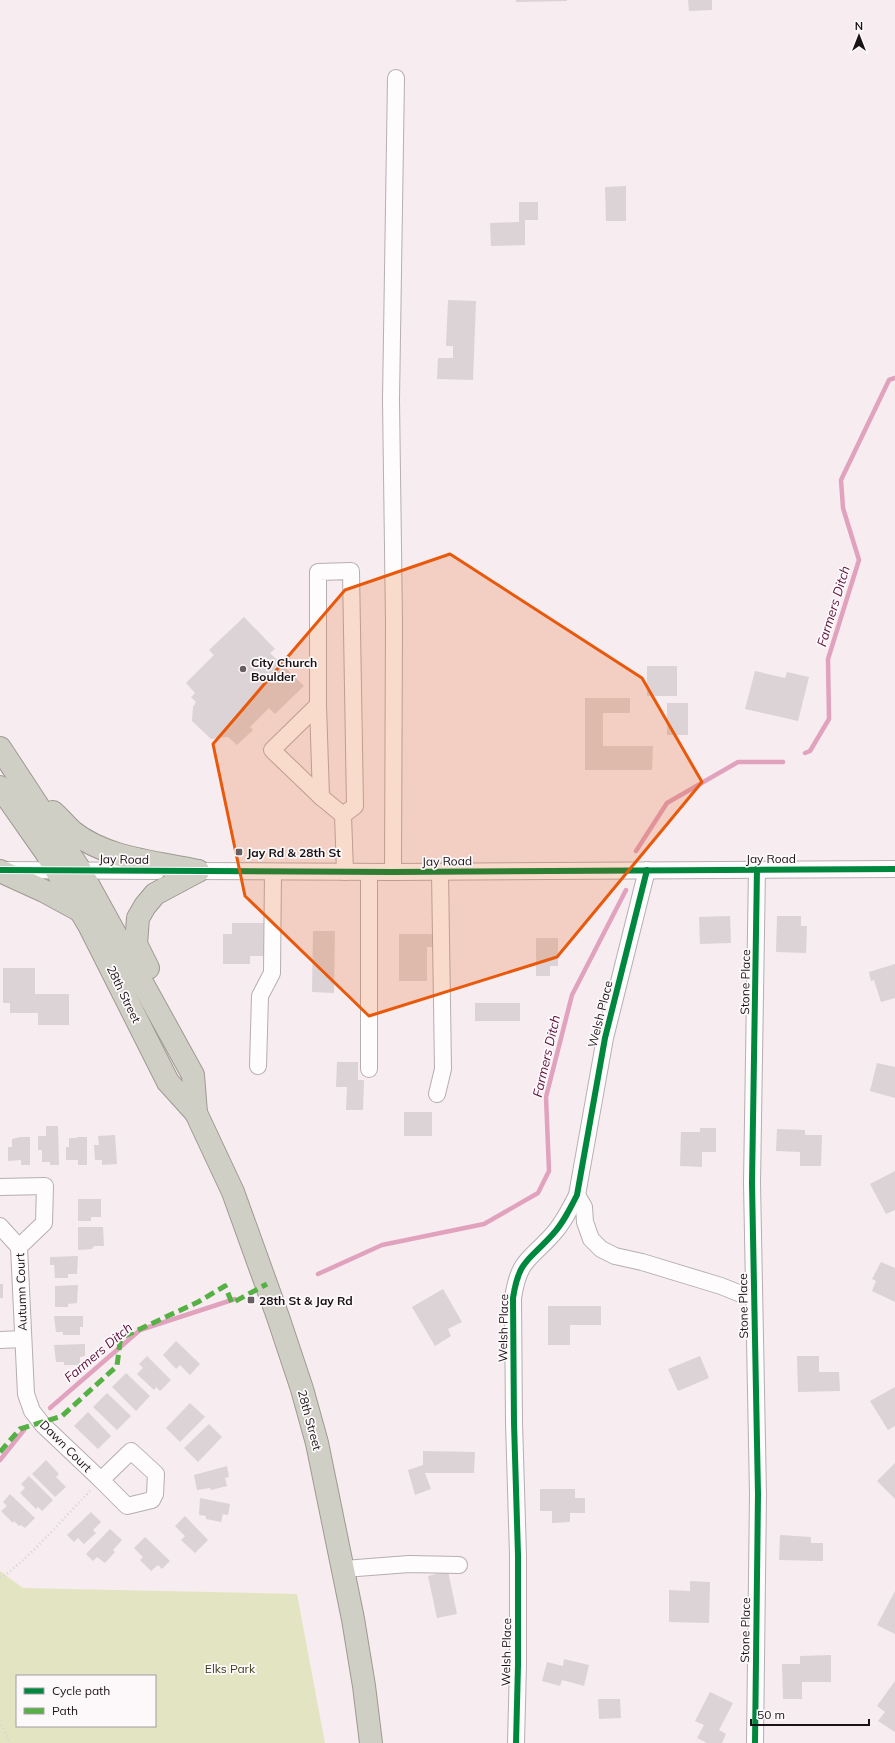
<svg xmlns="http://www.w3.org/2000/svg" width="895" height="1743" font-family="Mulish,sans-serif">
<rect width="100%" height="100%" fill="#f7ecf0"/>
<!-- green -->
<path fill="#e3e5c2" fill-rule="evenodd" d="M 0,1571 L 23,1588 L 297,1594 L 325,1743 L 0,1743 ZM 17,1676 L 155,1676 L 155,1726 L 17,1726 Z"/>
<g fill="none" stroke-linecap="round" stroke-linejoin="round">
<!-- stream -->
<g stroke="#e1a2be" stroke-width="4.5">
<polyline points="805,753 810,751 829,719 828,659 859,560 843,508 841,480 889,380 895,378"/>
<polyline points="636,851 667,803 738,762 783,762"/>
<polyline points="318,1274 382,1245 484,1224 538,1193 549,1171 546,1097 572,995 626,890"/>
<polyline points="50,1408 140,1330 235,1299"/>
<polyline points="0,1460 24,1430"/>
</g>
</g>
<!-- building -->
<g fill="#dcd3d6">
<polygon points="516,0 567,0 567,1 516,2"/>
<polygon points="688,0 712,0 712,10 689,11"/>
<polygon points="626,186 626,221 606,221 605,187"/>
<polygon points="519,202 538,202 538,220 525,220 525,245 491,246 490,223 519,222"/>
<polygon points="448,300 476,301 473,380 437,379 438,358 453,358 453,346 446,346"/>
<polygon points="244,617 275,649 270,653 304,686 275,714 269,708 250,727 253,730 237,745 228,737 211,739 192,721 193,707 196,702 191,697 195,693 186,683 214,655 209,650"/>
<rect x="647" y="666" width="30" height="30"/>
<polygon points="755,671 785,678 787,672 809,677 798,721 745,709"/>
<polygon points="585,698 630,698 630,713 603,713 603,746 653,746 652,770 585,770"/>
<rect x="667" y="703" width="21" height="32"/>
<polygon points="730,916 731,943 700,944 699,917"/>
<polygon points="777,916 801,916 801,926 807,926 806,953 776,952"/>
<polygon points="232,923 264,923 264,956 250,956 250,964 223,964 223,934 232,934"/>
<polygon points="313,931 335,931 334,993 312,992"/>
<polygon points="399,934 434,934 434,947 427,947 427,981 399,981"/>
<polygon points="536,938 558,938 558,966 550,966 550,976 536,976"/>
<polygon points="895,964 895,998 881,1002 874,980 871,981 869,972"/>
<polygon points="3,968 35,968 35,994 69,994 69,1025 38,1025 38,1013 10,1013 10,1003 3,1003"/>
<rect x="475" y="1003" width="45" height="18"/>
<polygon points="337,1062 358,1062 358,1080 364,1080 363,1110 346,1110 347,1087 336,1087"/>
<polygon points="877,1063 895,1067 895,1098 870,1091"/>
<rect x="404" y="1112" width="28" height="24"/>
<polygon points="46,1126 58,1126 59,1165 50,1165 50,1162 42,1162 42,1150 38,1150 38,1136 46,1136"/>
<polygon points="700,1128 716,1128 716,1152 702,1152 702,1167 680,1166 681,1132 700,1132"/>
<polygon points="777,1129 805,1130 805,1135 822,1135 821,1166 800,1166 800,1152 776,1151"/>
<polygon points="115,1135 117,1164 102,1165 102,1160 95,1160 94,1145 99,1145 98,1136"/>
<polygon points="20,1137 30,1137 30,1165 21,1165 21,1160 8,1161 8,1147 12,1147 12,1139"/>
<polygon points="77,1137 87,1137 87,1165 78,1165 78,1160 66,1160 66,1147 69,1147 69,1138 77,1138"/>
<polygon points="895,1171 895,1210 886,1214 870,1184"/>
<polygon points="78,1199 101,1199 101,1217 91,1217 91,1221 78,1221"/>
<polygon points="78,1227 103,1227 104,1246 94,1246 92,1249 78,1250"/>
<polygon points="78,1256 77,1274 68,1274 68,1278 55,1278 54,1265 50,1265 50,1257"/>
<polygon points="881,1262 895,1268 895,1302 872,1291 876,1281 872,1279"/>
<rect x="0" y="1284" width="3" height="14"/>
<polygon points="78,1285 77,1303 68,1304 68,1307 55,1307 55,1286"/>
<polygon points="443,1289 462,1322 448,1329 451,1336 435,1346 412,1307"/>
<polygon points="548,1306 601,1306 601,1325 570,1325 570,1345 548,1345"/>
<polygon points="54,1316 83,1316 83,1327 80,1327 80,1335 63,1335 63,1332 56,1332"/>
<polygon points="176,1341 200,1364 190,1375 180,1365 176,1369 163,1355"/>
<polygon points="85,1344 85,1356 80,1357 80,1365 64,1365 64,1362 56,1362 54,1345"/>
<polygon points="147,1356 171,1380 160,1391 156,1387 154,1390 137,1374 143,1368 139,1364"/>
<polygon points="700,1356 709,1378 678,1391 668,1369"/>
<polygon points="797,1356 819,1356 819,1372 839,1372 840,1391 798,1392"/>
<polygon points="126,1373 150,1396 136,1411 112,1387"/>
<polygon points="895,1387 895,1426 888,1430 870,1401"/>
<polygon points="107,1393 131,1416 117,1430 93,1407"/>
<polygon points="190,1403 205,1417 180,1442 166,1428"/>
<polygon points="88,1412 111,1436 98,1449 74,1426"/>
<polygon points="209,1424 222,1437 198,1462 184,1448"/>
<polygon points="423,1451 475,1452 474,1473 425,1473 431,1489 415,1495 408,1470 423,1465"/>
<polygon points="46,1460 59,1474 56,1477 66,1487 55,1497 32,1474"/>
<polygon points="895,1463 895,1499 877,1481"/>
<polygon points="227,1466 229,1477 225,1478 227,1486 211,1490 210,1488 197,1490 194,1475"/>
<polygon points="29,1476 53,1500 42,1511 38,1507 36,1509 20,1493 25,1488 21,1484"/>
<polygon points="540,1489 575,1489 575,1498 585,1498 585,1513 570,1513 570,1522 552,1523 552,1511 540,1511"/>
<polygon points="10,1494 35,1518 25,1528 21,1525 19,1526 14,1521 13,1523 1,1511 7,1506 3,1502"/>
<polygon points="200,1498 230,1504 228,1515 223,1514 221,1522 206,1519 206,1516 199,1515"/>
<polygon points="91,1512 101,1522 93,1530 96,1533 84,1544 78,1538 74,1542 67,1535"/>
<polygon points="185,1516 208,1540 195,1553 181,1540 185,1536 175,1526"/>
<polygon points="110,1529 122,1540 113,1550 115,1552 105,1563 97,1557 93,1561 86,1554"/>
<polygon points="780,1535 811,1537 811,1543 823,1543 823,1561 779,1560"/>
<polygon points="145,1537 170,1561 162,1569 158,1565 151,1571 140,1560 143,1557 134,1548"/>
<polygon points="448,1571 457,1614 437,1618 428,1576"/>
<polygon points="690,1581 710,1582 709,1623 669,1622 669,1590 690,1591"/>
<polygon points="895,1591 895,1634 877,1625"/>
<polygon points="831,1655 831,1682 802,1682 802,1699 783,1699 782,1664 800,1664 800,1656"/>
<polygon points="564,1659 589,1665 584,1686 562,1680 560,1686 542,1681 547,1662 563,1666"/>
<polygon points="895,1681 895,1732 878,1721 885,1712 877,1706"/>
<polygon points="710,1692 733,1703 719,1730 726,1734 722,1743 707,1743 697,1738 704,1725 695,1721"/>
<polygon points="598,1699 620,1699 621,1718 599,1719"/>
</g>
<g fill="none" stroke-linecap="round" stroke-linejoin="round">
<defs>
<g id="minor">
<polyline points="318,705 272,750 321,797"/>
<polyline points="343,815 355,806 351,571 318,572 318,705 321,797 343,815 345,872"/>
<polyline points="3,870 157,871"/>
<polyline points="187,871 393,872 895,869"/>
<polyline points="369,872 369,1069"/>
<polyline points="393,872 394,622 391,400 396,78"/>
<polyline points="258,1066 260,996 272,973 273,872"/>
<polyline points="437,1094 443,1069 440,872"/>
<polyline points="0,1187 45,1186 44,1223 19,1247 0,1226"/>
<polyline points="577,1195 584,1207 585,1222 591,1239 601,1249 615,1256 642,1262 721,1286 741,1294 754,1295"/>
<polyline points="19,1247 26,1394 32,1411 43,1425 101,1480"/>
<polyline points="0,1340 23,1339"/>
<polygon points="131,1451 156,1474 155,1494 152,1500 127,1506 101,1480"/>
<polyline points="344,1569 409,1564 459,1565"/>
<path d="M 516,1743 L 518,1665 L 518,1555 L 514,1423 L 513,1298 C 519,1259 529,1261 553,1234 C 563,1223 570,1209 577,1195 L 605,1038 L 647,870"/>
<polyline points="755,1743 758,1494 752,1183 757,869"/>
</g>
<g id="highway">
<polyline points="0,748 80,870 193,1075 196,1113"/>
<polyline points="0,787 45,851 90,927 168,1082 196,1113 233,1192 278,1317 302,1389 317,1443 353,1619 364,1686 371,1743"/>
<path d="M 53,812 C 60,818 66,826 73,832 C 107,859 157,862 198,871"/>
<polyline points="0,871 44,891 79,910"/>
<polyline points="148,968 136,944 138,918 145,906 155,894 198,871"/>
</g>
</defs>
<!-- minor casing -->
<use href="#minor" stroke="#b6aeb1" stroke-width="18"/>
<!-- highway casing -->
<use href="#highway" stroke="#9e9a91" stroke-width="24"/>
<!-- path -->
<g stroke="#d6d3d4" stroke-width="2.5" stroke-dasharray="1 3" stroke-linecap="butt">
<path d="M 0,1577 C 17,1572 74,1507 90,1491"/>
<polyline points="0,1721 10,1743"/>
</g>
<!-- minor -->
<use href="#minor" stroke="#fefcfd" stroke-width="16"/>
<!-- highway -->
<use href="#highway" stroke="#d0cfc6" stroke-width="22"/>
<!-- quiet -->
<polyline stroke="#55b144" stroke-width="5" stroke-dasharray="10 5" stroke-linecap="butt" points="0,1452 20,1429 62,1416 117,1366 120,1342 125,1336 198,1302 225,1286 232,1303 267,1284"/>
<defs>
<g id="cycleway">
<polyline points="0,870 393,872 895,869"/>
<path d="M 516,1743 L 518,1665 L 518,1555 L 514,1423 L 513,1298 C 519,1259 529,1261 553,1234 C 563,1223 570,1209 577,1195 L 605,1038 L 647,870"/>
<polyline points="755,1743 758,1494 752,1183 757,869"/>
</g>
</defs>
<!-- cycleway casing -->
<use href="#cycleway" stroke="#fdf9fb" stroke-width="8"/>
<!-- cycleway -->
<use href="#cycleway" stroke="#00873e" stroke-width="6"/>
</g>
<!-- marked area -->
<path fill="#e8590c" fill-opacity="0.2" stroke="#e8590c" stroke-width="3" stroke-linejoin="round" d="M 450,554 L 642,678 L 702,782 L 557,957 L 369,1016 L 245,896 L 213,744 L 345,590 Z"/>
<!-- markers -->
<g fill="#675f62" stroke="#fdf9fb" stroke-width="1.5">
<circle cx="243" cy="669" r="4"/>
<rect x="235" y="848" width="8" height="8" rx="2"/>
<rect x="247" y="1296" width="8" height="8" rx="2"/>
</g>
<g text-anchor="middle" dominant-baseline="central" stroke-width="3.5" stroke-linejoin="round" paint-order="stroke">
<!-- poi labels -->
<g font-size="12" font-weight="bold" fill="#1a1315" stroke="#fdf9fb" text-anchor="start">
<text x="251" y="662">City Church<tspan x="251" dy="14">Boulder</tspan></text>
<text x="247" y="852">Jay Rd &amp; 28th St</text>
<text x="259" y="1300">28th St &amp; Jay Rd</text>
</g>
<!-- street labels -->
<g font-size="12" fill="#1a1315" stroke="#fdf9fb">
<text x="771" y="858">Jay Road</text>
<text transform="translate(124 859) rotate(1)">Jay Road</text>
<text transform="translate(447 861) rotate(-1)">Jay Road</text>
<text transform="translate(745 982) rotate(-89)">Stone Place</text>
<text transform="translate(124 994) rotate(64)">28th Street</text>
<text transform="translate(600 1014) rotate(-76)">Welsh Place</text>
<text transform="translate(21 1292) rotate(-92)">Autumn Court</text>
<text transform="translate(743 1306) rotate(-91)">Stone Place</text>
<text transform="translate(503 1328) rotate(-89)">Welsh Place</text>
<text transform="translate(310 1420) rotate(75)">28th Street</text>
<text transform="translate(66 1446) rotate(45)">Dawn Court</text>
<text transform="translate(745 1630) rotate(-89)">Stone Place</text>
<text transform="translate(506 1652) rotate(-89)">Welsh Place</text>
</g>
<!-- park labels -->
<g font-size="12" fill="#3a401b" stroke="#fdf9fb">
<text x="230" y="1668">Elks Park</text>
</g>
<!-- water labels -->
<g font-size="13" font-style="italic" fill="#5b0f38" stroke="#fdf9fb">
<text transform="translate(833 606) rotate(-73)">Farmers Ditch</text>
<text transform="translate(546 1056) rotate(-77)">Farmers Ditch</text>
<text transform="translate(98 1352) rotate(-40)">Farmers Ditch</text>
</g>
</g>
<!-- legend -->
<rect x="16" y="1675" width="140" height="52" fill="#fdf9fb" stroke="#a29d9f"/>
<rect x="24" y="1688" width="20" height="6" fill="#00873e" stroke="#a29d9f"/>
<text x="52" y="1695" font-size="12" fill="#1a1315">Cycle path</text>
<rect x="24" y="1708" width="20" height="6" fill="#55b144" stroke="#a29d9f"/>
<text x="52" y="1715" font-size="12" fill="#1a1315">Path</text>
<!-- north arrow -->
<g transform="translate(859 36)" stroke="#fdf9fb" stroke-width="3" paint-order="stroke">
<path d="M0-3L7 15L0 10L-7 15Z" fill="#1a1315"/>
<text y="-6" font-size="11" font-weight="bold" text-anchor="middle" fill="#1a1315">N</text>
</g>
<!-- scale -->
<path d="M751 1719v6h118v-6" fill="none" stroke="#1a1315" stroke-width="2"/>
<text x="757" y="1719" font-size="12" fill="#1a1315" stroke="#fdf9fb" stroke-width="3" paint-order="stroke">50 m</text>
</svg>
